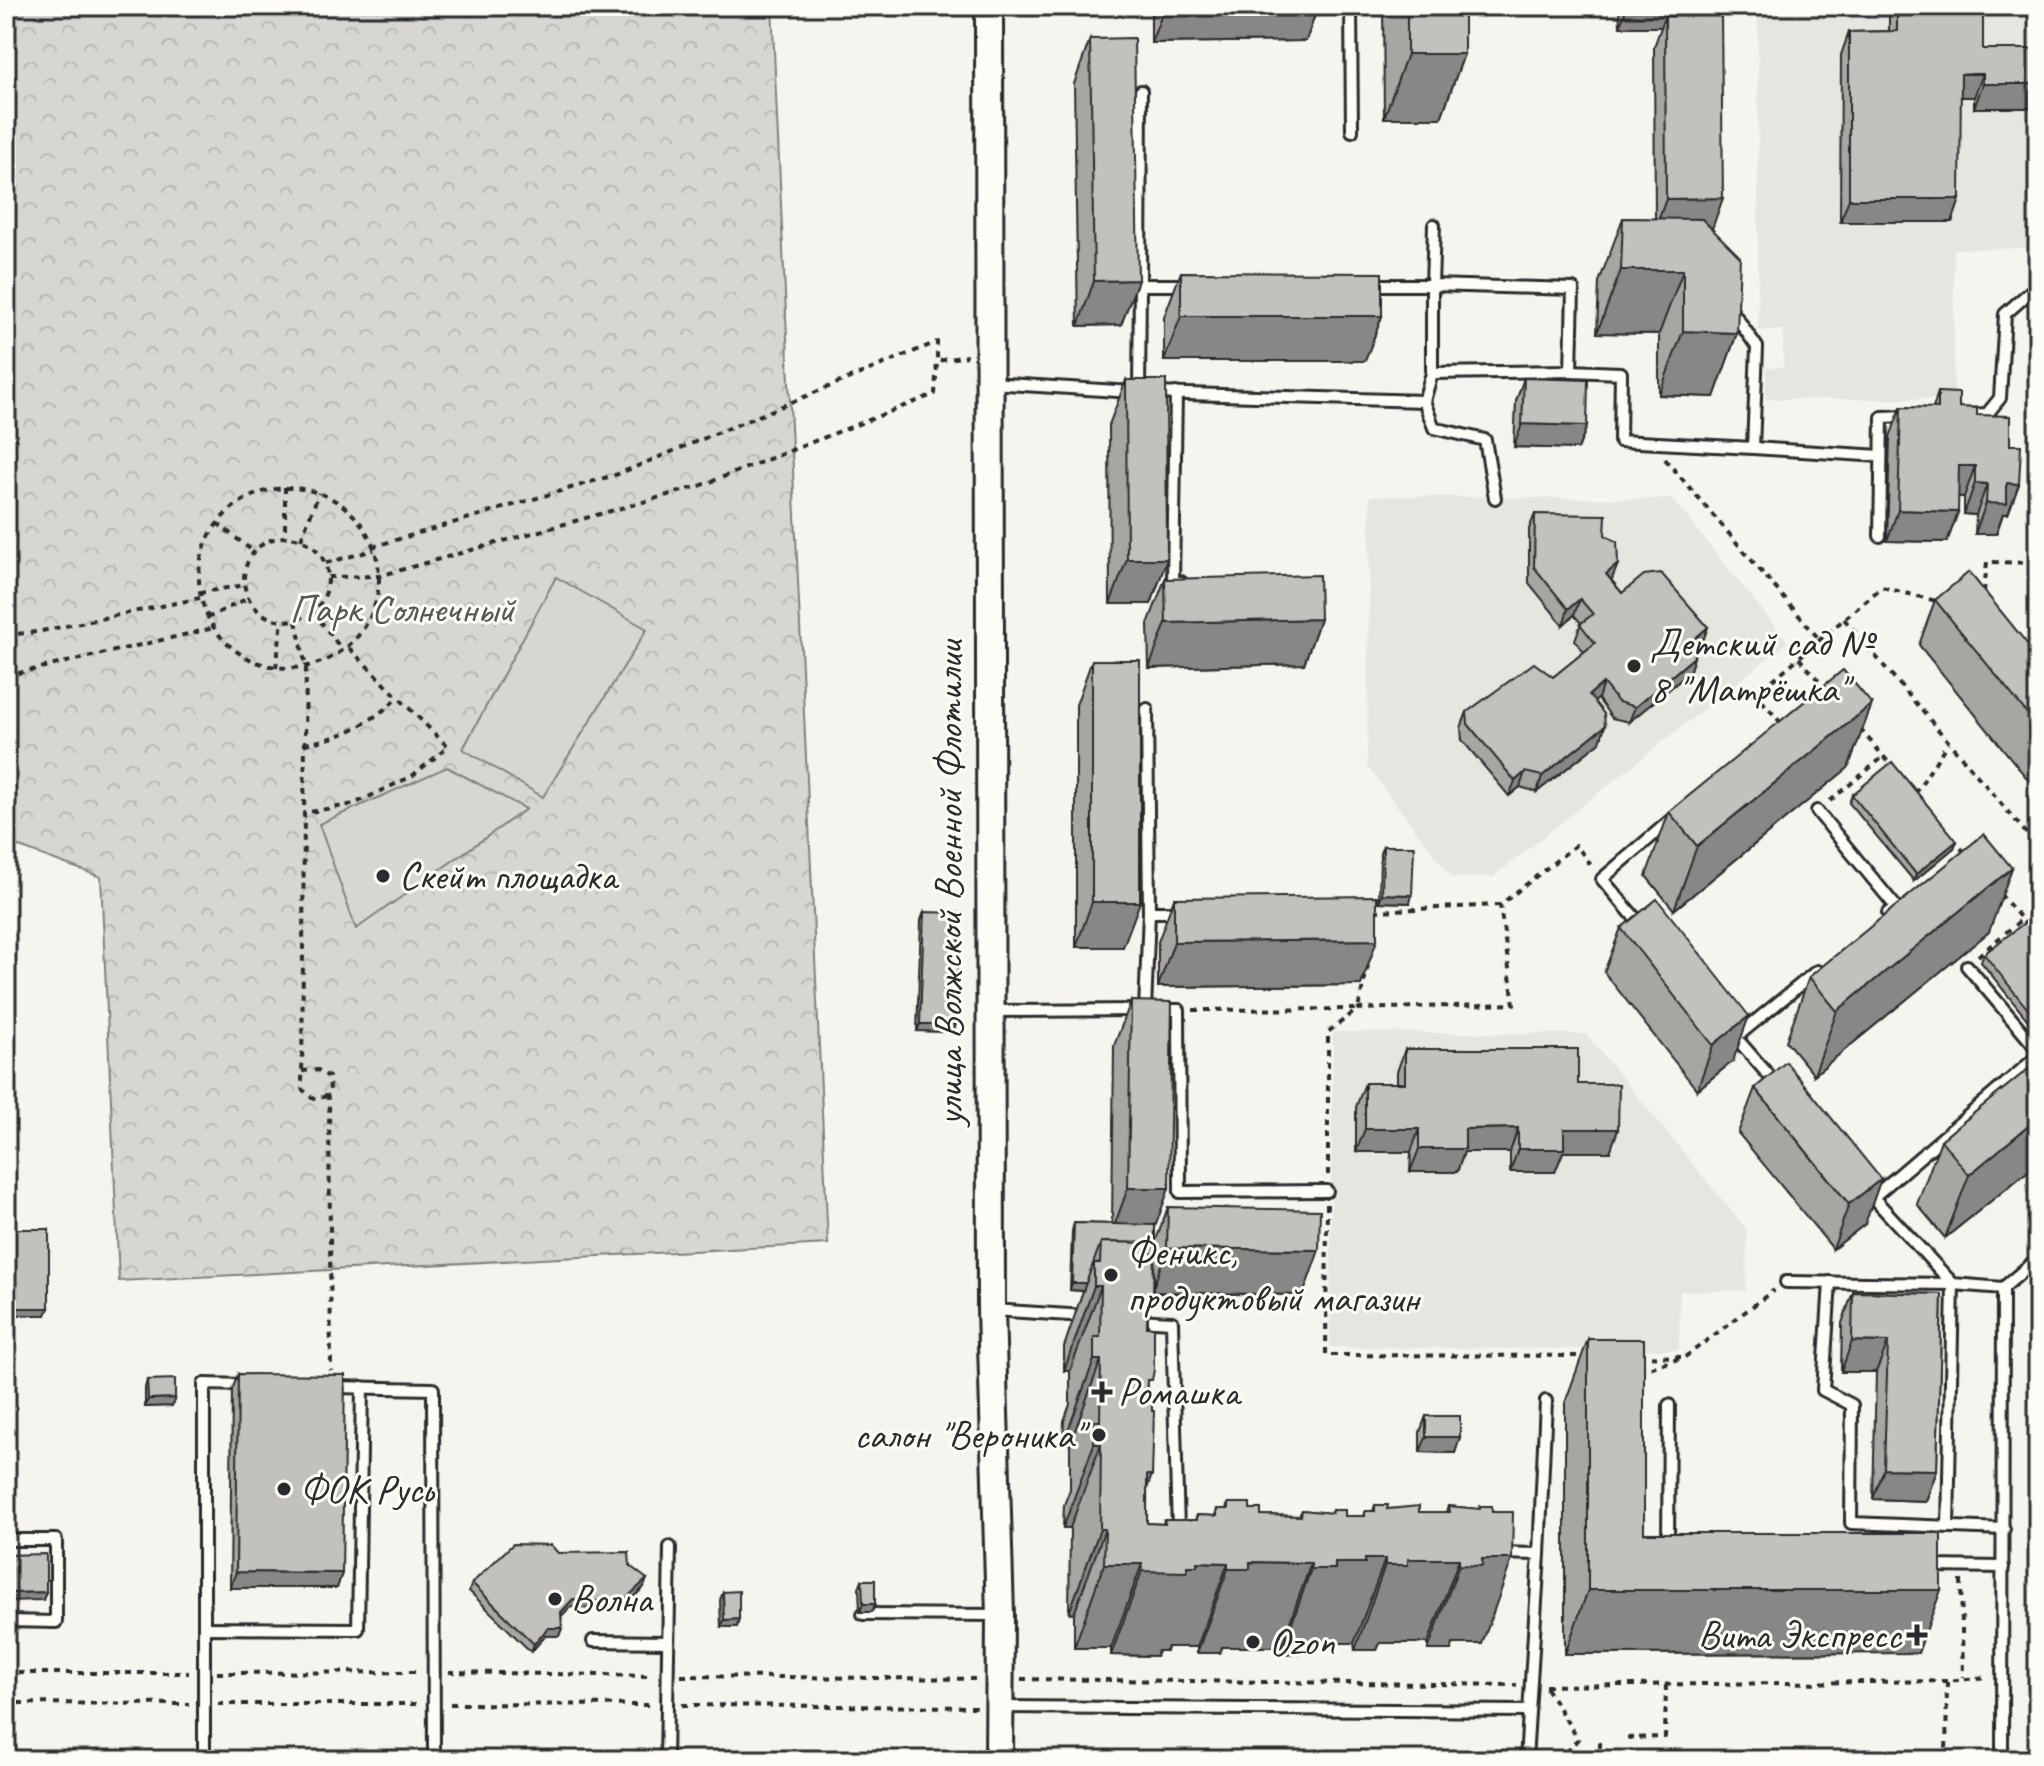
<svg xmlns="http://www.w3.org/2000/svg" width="2044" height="1766" font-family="Caveat,sans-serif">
<defs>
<pattern id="park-crowns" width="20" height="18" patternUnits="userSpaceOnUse" patternTransform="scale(2)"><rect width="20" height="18" fill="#d7d6d2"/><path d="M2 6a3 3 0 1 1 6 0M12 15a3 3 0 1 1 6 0" fill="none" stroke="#b9b8b4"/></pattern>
</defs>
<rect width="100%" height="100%" fill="#f5f4ef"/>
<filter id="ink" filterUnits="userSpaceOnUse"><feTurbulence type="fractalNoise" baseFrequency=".0125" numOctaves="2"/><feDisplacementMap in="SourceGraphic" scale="16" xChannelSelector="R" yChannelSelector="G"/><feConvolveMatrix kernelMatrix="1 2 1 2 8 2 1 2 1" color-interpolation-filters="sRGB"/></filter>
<g filter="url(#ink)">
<!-- built -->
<g fill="#e6e5e0">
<polygon points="1758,6 2038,6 2038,248 1954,249 1954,399 1766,399 1766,368 1783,367 1783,330 1758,330"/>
<polygon points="1370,496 1672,499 1788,642 1493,877 1452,878 1367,766"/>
<polygon points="1333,1032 1586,1034 1747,1230 1746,1291 1680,1291 1679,1350 1330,1347"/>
</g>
<!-- park -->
<polygon fill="url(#park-crowns)" stroke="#81807e" stroke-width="2" points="6,6 772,6 828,1244 119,1281 101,877 6,842"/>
<!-- pitch -->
<g fill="#d7d6d2" stroke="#81807e" stroke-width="2">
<polygon points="556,577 647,629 543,797 463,749"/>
<polygon points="447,767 526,809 356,929 319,824"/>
</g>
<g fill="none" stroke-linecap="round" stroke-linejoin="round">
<defs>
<g id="service">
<polyline points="1351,6 1352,131"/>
<polyline points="1141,91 1140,285 1188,285"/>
<polyline points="1434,225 1432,285 1573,289 1571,371"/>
<polyline points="1432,373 1571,371 1621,373 1620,441 1753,448 1757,347 1730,308"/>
<polyline points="990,383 1133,392"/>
<polyline points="1139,391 1140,285"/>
<polyline points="1153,393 1424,401 1432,373 1432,285 1368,285"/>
<polyline points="1176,393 1173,582 1181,582"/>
<polyline points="1424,401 1434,428 1485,440 1495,498"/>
<polyline points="1964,415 1987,414 2000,398 2005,314 2038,285"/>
<polyline points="1753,448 1881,456"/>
<polyline points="1880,536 1882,417 1908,416"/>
<polyline points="1817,811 1896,907 1888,913"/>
<polyline points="1149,912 1181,912"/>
<polyline points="1641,925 1602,879 1672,819"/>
<polyline points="1967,966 2038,1050"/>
<polyline points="1145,1010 1149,912 1147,709"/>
<polyline points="1159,1010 1179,1010 1180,1192 1327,1191"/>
<polyline points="991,1011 1139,1010"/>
<polyline points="1731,1032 1778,1086"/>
<polyline points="1736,1037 1817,971"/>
<polyline points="1866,1190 1953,1284 2003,1288 2002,1760"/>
<polyline points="1872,1198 2038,1056"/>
<polyline points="1786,1282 1953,1284 1948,1527"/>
<polyline points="1830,1282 1823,1390 1852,1405 1851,1523 2004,1529"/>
<polyline points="2003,1288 2038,1258"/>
<polyline points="993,1310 1085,1316"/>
<polyline points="1137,1320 1172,1322 1178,1530"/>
<polyline points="334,1387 433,1389 434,1760"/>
<polyline points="6,1540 56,1540 56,1622 6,1621"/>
<polyline points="1668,1544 1669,1405"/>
<polyline points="1500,1553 1539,1554 1526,1760"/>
<polyline points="1539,1554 1546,1401"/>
<polyline points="1929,1566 2003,1567"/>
<polyline points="863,1614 997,1615"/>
<polyline points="204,1628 358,1629 362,1387"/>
<polyline points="593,1641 668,1642"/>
<polyline points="1001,1707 1528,1711"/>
<polyline points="204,1760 204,1384 246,1385"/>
<polyline points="666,1760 670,1547"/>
</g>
<polyline id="tertiary" points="989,6 991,1310 1000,1615 999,1760"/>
</defs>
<!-- service casing -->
<use href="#service" stroke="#2b2b2b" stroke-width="16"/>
<!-- tertiary casing -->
<use href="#tertiary" stroke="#2b2b2b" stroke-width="32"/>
<!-- path -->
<g stroke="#2b2b2b" stroke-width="4" stroke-dasharray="6 6" stroke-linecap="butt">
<polyline points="1665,459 1820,640"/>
<polyline points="285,487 285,536"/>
<circle cx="289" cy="578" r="90"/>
<polyline points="217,523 254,552"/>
<circle cx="286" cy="579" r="42"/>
<polyline points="301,539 319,493"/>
<polyline points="372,547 618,474 937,342 937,361 967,356"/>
<polyline points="326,563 374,550"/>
<polyline points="328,577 379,576 700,486 935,394 937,361"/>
<polyline points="1984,592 1987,562 2038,563"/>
<polyline points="199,593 244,585"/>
<polyline points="313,611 342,650"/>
<polyline points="207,618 248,598"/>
<polyline points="1844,619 2038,847"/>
<polyline points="296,621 306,667 304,813"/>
<polyline points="6,635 37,632 200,598"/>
<polyline points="1799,658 1826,689"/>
<polyline points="276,668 282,621"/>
<polyline points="6,676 214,628"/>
<polyline points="1781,723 1756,694 1882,587 1940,602"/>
<polyline points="1860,729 1891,765"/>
<path d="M 304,744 C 342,738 370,724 397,698"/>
<polyline points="1915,794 1948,742"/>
<polyline points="1830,801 1883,757"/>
<polyline points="1953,839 1966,854"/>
<polyline points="2000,894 2026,924"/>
<polyline points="1374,911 1500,905"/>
<polyline points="1978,956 2022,919"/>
<polyline points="1193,1010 1358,1009 1371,952"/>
<polyline points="302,1071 318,1070 329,1077 330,1090 324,1097 312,1098 302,1089 304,813 354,804 412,776 448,747 347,646"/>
<polyline points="327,1094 329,1104 331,1371"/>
<polyline points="1328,1175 1328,1032 1358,1009 1514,1004 1500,905 1576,845 1593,868"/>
<polyline points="1327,1204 1326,1355 1586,1356"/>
<polyline points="1639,1356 1685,1357"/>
<polyline points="1639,1371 1685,1357 1774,1290"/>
<polyline points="1961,1580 1963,1677"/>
<polyline points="449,1672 653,1676"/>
<polyline points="6,1673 189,1673"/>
<polyline points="217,1673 421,1672"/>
<polyline points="681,1676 977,1679"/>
<polyline points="1021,1679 1517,1685"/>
<polyline points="1545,1686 1947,1681 1988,1677"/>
<polyline points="1546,1688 1578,1739 1560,1760"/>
<polyline points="6,1703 189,1704"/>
<polyline points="218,1704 417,1704"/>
<polyline points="450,1704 653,1705"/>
<polyline points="682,1705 977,1707"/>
<polyline points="1627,1738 1665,1737 1666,1683"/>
<polyline points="1600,1760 1600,1738"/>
<polyline points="1946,1760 1947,1681"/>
</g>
<!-- service -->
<use href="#service" stroke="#fdfcf7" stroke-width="10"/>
<!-- tertiary -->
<use href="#tertiary" stroke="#fdfcf7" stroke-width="26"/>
</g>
<!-- wall -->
<g fill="#a7a6a3" stroke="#2b2b2b" stroke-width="2">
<polygon points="1151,6 1318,6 1306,41 1151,43"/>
<polygon points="1383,6 1464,6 1464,54 1441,118 1384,118"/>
<polygon points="1619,6 1685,6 1681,16 1712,229 1737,333 1714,397 1659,395 1659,334 1597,333 1599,282 1623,218 1655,219 1654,47 1661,27 1620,27"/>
<polygon points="1889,6 1983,6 1983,49 2038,49 1974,108 1974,97 1960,97 1960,199 1952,222 1840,222 1841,55 1849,32 1889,31"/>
<polygon points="1090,39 1138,280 1121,325 1078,326 1074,84"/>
<polygon points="1181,272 1382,316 1365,361 1164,361 1164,317"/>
<polygon points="1524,378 1587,426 1578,449 1514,447 1516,401"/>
<polygon points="1126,380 1167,559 1151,604 1110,604 1109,425"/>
<polygon points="1938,392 1959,407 1977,415 2010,445 2019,484 2008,514 2003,514 1996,534 1975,534 1976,515 1964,514 1964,497 1958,497 1958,512 1947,542 1887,541 1890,437 1901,407 1933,408"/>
<polygon points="1535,514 1605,535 1618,564 1611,580 1622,593 1708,627 1702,643 1693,650 1694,657 1689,673 1629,722 1612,718 1598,699 1594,701 1600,742 1537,792 1520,787 1509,796 1462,740 1461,728 1467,712 1553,677 1584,652 1575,640 1581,623 1574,615 1563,625 1529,583 1529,529"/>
<polygon points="1165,579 1320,619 1304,664 1149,668 1148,624"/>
<polygon points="1935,600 2038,657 2038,792 1919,645"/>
<polygon points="1092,660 1123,947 1076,947 1076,705"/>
<polygon points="1872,704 1848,768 1674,910 1646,876 1669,812"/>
<polygon points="1852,795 1954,848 1914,881 1849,803"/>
<polygon points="1383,846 1410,903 1379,902 1380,853"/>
<polygon points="1174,898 1361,985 1158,987 1158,942"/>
<polygon points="924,912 956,1024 953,1032 917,1031 921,920"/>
<polygon points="1621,928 1733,1061 1697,1090 1604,972"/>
<polygon points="1989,932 1814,1075 1786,1041 1809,977"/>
<polygon points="2038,933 2038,1033 1981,962 1984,954"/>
<polygon points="1131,1001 1169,1188 1155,1225 1155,1243 1168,1207 1303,1295 1154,1293 1153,1296 1148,1312 1147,1523 1163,1524 1164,1520 1195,1520 1197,1515 1215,1516 1217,1509 1226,1509 1228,1503 1250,1509 1261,1515 1299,1516 1302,1510 1331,1513 1332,1510 1345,1516 1363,1516 1365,1511 1373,1511 1375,1505 1387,1509 1419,1512 1446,1512 1448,1506 1479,1509 1480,1506 1482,1644 1453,1644 1451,1650 1428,1650 1428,1643 1380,1643 1377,1650 1355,1650 1354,1643 1336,1643 1334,1647 1306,1647 1304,1653 1281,1654 1281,1647 1222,1647 1220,1653 1197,1653 1197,1647 1167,1647 1166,1651 1158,1651 1156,1656 1111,1655 1111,1648 1074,1648 1074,1614 1069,1613 1070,1528 1063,1528 1064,1505 1070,1489 1070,1444 1063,1444 1064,1421 1070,1404 1070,1371 1064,1371 1064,1347 1083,1291 1070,1290 1072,1231 1074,1223 1112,1224 1114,1046"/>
<polygon points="1405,1049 1578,1084 1618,1129 1610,1152 1563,1152 1555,1172 1510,1172 1510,1152 1464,1152 1457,1172 1410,1172 1411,1152 1356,1152 1356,1107 1365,1083 1397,1083 1397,1072"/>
<polygon points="2038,1061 2038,1163 1945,1238 1917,1204 1941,1140"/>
<polygon points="1755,1088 1865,1224 1833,1249 1738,1133"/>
<polygon points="1853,1292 1942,1294 1937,1470 1926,1501 1873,1499 1876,1372 1841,1372 1842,1323"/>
<polygon points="1588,1339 1644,1533 1918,1653 1565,1654 1565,1403"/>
<polygon points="238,1374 342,1573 337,1588 230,1588 232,1390"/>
<polygon points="147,1380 175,1398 172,1406 145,1407 145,1388"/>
<polygon points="1426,1416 1460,1437 1455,1453 1420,1452 1420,1432"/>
<polygon points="558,1553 630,1566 644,1587 619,1611 570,1607 561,1616 562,1628 559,1636 545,1636 531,1652 469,1591 472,1583"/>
<polygon points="862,1580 875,1604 872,1612 860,1612 859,1588"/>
<polygon points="723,1592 739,1619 737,1627 721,1627 720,1600"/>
</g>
<!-- shaded-wall -->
<g fill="#888785" stroke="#2b2b2b" stroke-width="2">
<polygon points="1165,6 1318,6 1306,41 1151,43"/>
<polygon points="1627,6 1685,6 1677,26 1665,16 1661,27 1620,27"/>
<polygon points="1407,54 1464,54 1441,118 1384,118"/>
<polygon points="1961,74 1983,74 1974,97 1952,97"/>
<polygon points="1983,84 2038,84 2038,108 1974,108"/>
<polygon points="1723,198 1712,229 1655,229 1666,199"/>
<polygon points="1849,199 1960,199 1952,222 1840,222"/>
<polygon points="1621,270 1683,270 1659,334 1597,333"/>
<polygon points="1138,280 1121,325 1078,326 1094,281"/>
<polygon points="1181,316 1382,316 1365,361 1164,361"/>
<polygon points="1683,331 1737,333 1714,397 1659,395"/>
<polygon points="1522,424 1587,426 1578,449 1514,447"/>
<polygon points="1959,466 1975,466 1964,497 1948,496"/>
<polygon points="1975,483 1987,484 1976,515 1964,514"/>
<polygon points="2007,483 2019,484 2008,514 2003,514 1996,534 1975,534 1986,503"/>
<polygon points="1898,510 1958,512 1947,542 1887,541"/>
<polygon points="1127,559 1167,559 1151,604 1110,604"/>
<polygon points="1618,564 1612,579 1601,590 1606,574"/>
<polygon points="1580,599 1574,615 1563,625 1568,609"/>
<polygon points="1320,619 1304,664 1149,668 1166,623"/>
<polygon points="1708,627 1702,643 1686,656 1692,641"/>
<polygon points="1694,657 1689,673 1629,722 1635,707"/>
<polygon points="1603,683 1598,699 1583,710 1589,695"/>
<polygon points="1872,704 1848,768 1674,910 1697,846"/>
<polygon points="1605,726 1600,742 1537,792 1542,776"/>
<polygon points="1525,772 1520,787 1509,796 1515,781"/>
<polygon points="1957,841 1954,848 1914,881 1916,874"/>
<polygon points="2012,868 1989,932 1814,1075 1837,1011"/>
<polygon points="1382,894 1412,895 1410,903 1379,902"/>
<polygon points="1092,902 1140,902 1123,947 1076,947"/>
<polygon points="1377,940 1361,985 1158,987 1174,942"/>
<polygon points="1749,1016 1733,1061 1697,1090 1713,1045"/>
<polygon points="920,1024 956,1024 953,1032 917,1031"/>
<polygon points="2038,1118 2038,1163 1945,1238 1969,1175"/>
<polygon points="1518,1128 1510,1152 1464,1152 1457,1172 1410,1172 1419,1149 1465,1129"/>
<polygon points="1365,1129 1419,1129 1411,1152 1356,1152"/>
<polygon points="1564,1129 1618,1129 1610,1152 1563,1152 1555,1172 1510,1172 1518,1149"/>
<polygon points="1881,1179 1865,1224 1833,1249 1849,1204"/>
<polygon points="1128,1188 1169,1188 1153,1233 1112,1232"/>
<polygon points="1167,1248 1319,1250 1303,1295 1101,1291 1101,1286 1070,1371 1064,1371 1094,1286 1154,1285"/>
<polygon points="1072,1283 1086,1283 1083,1291 1070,1290"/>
<polygon points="1148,1296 1153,1296 1123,1381"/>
<polygon points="6,1308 49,1308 46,1315 6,1315"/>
<polygon points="1852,1341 1888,1342 1876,1372 1841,1372"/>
<polygon points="1094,1360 1101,1360 1070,1444 1063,1444"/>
<polygon points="175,1398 172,1406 145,1407 148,1399"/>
<polygon points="1426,1437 1460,1437 1455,1453 1420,1452"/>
<polygon points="1094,1444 1101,1444 1070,1528 1063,1528"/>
<polygon points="1884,1469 1937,1470 1926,1501 1873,1499"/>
<polygon points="1147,1475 1152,1475 1121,1559"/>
<polygon points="1100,1529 1105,1529 1074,1614 1069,1613"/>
<polygon points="1365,1559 1385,1559 1354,1643 1336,1643 1334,1647 1306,1647 1304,1653 1281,1654 1311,1569 1335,1563"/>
<polygon points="1408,1559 1459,1559 1428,1643 1380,1643 1377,1650 1355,1650 1385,1565"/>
<polygon points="1482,1559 1512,1559 1482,1644 1453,1644 1451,1650 1428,1650 1459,1565"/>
<polygon points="1197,1562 1228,1563 1197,1647 1167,1647 1166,1651 1158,1651 1156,1656 1111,1655 1142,1571"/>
<polygon points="1250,1562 1311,1563 1281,1647 1222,1647 1220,1653 1197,1653 1228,1569"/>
<polygon points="1104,1564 1142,1564 1111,1648 1074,1648"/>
<polygon points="236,1572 342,1573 337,1588 230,1588"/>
<polygon points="647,1579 644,1587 619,1611 570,1607 558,1620 561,1612 573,1599"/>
<polygon points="1588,1590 1941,1590 1918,1653 1565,1654"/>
<polygon points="46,1592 43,1600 6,1601 6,1593"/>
<polygon points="863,1604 875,1604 872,1612 860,1612"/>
<polygon points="739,1619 737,1627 721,1627 724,1620"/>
<polygon points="548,1628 562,1628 559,1636 545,1636 531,1652 534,1644"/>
</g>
<!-- building -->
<g fill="#c2c1be" stroke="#2b2b2b" stroke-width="2">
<rect x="1407" y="6" width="57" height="48"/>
<polygon points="1897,6 1983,6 1983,49 2038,49 2038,84 1983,84 1983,74 1961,74 1960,199 1849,199 1849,32 1897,31"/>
<polygon points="1721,15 1723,198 1666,199 1665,16"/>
<polygon points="1134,38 1138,280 1094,281 1090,39"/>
<polygon points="1623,218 1702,219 1740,257 1737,333 1683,331 1683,270 1621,270"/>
<polygon points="1181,272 1382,273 1382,316 1181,316"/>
<polygon points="1524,378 1588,380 1587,426 1522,424"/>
<polygon points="1126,380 1166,380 1167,559 1127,559"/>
<polygon points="1938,392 1959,393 1959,407 1977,408 1977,415 2010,416 2010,445 2021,445 2019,484 2007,483 2007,504 1986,503 1987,484 1975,483 1975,466 1959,466 1958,512 1898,510 1901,407 1938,408"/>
<polygon points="1535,514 1606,515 1605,535 1617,542 1618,564 1606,574 1622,593 1644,575 1661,573 1708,627 1692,641 1694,657 1635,707 1618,702 1603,683 1589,695 1604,714 1605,726 1542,776 1525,772 1515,781 1468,724 1467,712 1534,663 1553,677 1595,643 1580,624 1593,614 1580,599 1568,609 1534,567"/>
<polygon points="1969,572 2038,657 2038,727 1935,600"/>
<polygon points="1319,575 1320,619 1166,623 1165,579"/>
<rect x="1092" y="660" width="48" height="242"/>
<polygon points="1843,670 1872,704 1697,846 1669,812"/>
<polygon points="1892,762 1957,841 1916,874 1852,795"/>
<polygon points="1984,834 2012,868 1837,1011 1809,977"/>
<polygon points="1383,846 1414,846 1412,895 1382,894"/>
<polygon points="1377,896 1377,940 1174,942 1174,898"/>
<polygon points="1657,899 1749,1016 1713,1045 1621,928"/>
<polygon points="924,912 960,913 956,1024 920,1024"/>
<polygon points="2028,920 2038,933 2038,1022 1984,954"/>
<polygon points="1131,1001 1172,1002 1169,1188 1128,1188"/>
<polygon points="1405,1049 1578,1049 1578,1084 1619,1084 1618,1129 1564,1129 1564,1149 1518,1149 1518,1128 1465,1129 1465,1149 1419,1149 1419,1129 1365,1129 1365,1083 1405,1083"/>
<polygon points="2038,1061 2038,1118 1969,1175 1941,1140"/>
<polygon points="1786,1062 1881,1179 1849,1204 1755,1088"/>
<polygon points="1168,1207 1320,1210 1319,1250 1167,1248"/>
<polygon points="1074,1223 1155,1225 1154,1285 1154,1253 1148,1253 1148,1243 1101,1242 1086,1283 1072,1283"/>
<rect x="6" y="1229" width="43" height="79"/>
<polygon points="1101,1242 1148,1243 1148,1253 1154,1253 1153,1296 1148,1296 1147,1327 1154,1327 1154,1370 1152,1380 1148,1380 1147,1400 1152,1400 1152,1411 1154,1411 1152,1475 1147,1475 1147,1523 1165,1524 1164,1520 1197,1520 1197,1515 1217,1516 1217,1509 1228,1509 1228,1503 1250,1503 1250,1509 1261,1509 1261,1515 1301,1516 1302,1510 1332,1513 1332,1510 1345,1510 1345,1516 1365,1516 1365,1511 1375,1511 1375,1505 1388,1505 1387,1509 1419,1506 1419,1512 1449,1512 1448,1506 1480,1509 1480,1506 1492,1506 1492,1512 1513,1512 1512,1559 1482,1559 1482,1566 1459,1565 1459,1559 1408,1559 1408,1565 1385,1565 1385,1559 1365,1559 1365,1563 1335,1563 1335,1569 1311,1569 1311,1563 1250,1562 1250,1569 1228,1569 1228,1563 1197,1562 1197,1566 1187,1566 1187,1572 1142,1571 1142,1564 1104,1564 1105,1529 1100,1529 1101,1444 1094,1444 1094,1421 1100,1421 1101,1360 1094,1360 1094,1337 1100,1337 1101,1286 1094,1286 1094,1263 1100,1263"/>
<polygon points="1853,1292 1942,1294 1937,1470 1884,1469 1888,1342 1852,1341"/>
<polygon points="1588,1339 1644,1339 1644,1533 1941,1533 1941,1590 1588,1590"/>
<polygon points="238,1374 345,1375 342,1573 236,1572"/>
<polygon points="175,1379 175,1398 148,1399 147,1380"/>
<rect x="1426" y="1416" width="34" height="21"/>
<polygon points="513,1544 551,1545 558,1553 629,1552 630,1566 647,1579 621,1603 573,1599 561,1612 562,1628 548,1628 534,1644 472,1583"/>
<polygon points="46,1554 46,1592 6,1593 6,1555"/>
<polygon points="862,1580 875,1580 875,1604 863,1604"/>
<polygon points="739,1591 739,1619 724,1620 723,1592"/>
</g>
</g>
<!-- markers -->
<g fill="#2b2b2b" stroke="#fdfcf7" stroke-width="3">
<circle cx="1634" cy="666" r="8"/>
<circle cx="383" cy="876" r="8"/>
<circle cx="1111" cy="1275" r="8"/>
<path d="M1098 1380h8v8h8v8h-8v8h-8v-8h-8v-8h8z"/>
<circle cx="1099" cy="1435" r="8"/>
<circle cx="284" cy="1489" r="8"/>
<circle cx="555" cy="1599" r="8"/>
<path d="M1913 1623h8v8h8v8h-8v8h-8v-8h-8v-8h8z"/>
<circle cx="1253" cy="1642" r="8"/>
</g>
<g text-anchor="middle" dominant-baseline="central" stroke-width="6" stroke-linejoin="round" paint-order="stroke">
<!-- park labels -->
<g font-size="40" fill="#565655" stroke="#fdfcf7">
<text x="402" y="609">Парк Солнечный</text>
</g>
<!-- poi labels -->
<g font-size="40" fill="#2b2b2b" stroke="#fdfcf7" text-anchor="start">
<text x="1650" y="643">Детский сад №<tspan x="1650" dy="46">8 "Матрёшка"</tspan></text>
<text x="399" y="876">Скейт площадка</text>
<text x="1127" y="1252">Феникс,<tspan x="1127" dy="46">продуктовый магазин</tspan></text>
<text x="1118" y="1392">Ромашка</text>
<text x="1083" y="1435" text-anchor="end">салон "Вероника"</text>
<text x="300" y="1489">ФОК Русь</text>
<text x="571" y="1599">Волна</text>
<text x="1901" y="1635" text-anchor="end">Вита Экспресс</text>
<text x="1269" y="1642">Ozon</text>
</g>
<!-- street labels -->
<g font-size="40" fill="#2b2b2b" stroke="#fdfcf7">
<text transform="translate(949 883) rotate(-90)">улица Волжской Военной Флотилии</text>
</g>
</g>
<!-- margin -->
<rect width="2044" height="1766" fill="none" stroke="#fdfcf7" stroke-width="32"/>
<rect x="16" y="16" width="2012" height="1734" fill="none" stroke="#2b2b2b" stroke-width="3" filter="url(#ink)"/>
</svg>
